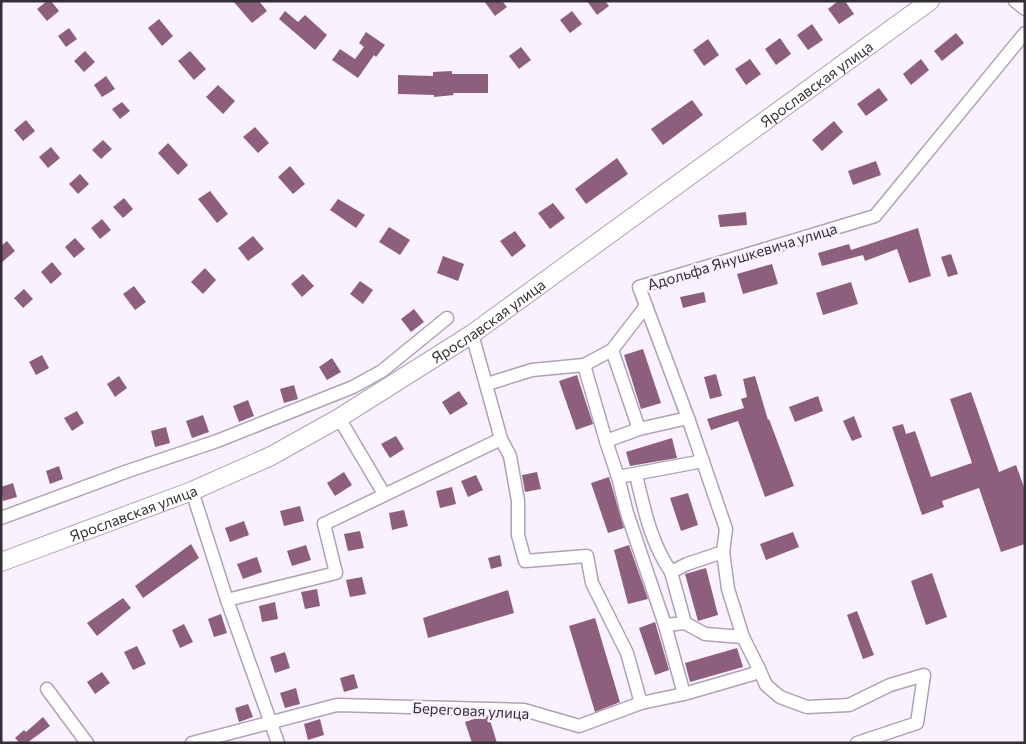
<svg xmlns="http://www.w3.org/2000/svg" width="1026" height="744" font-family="Commissioner,sans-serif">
<rect width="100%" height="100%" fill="#faf1fe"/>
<!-- building -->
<g fill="#8d5f7d">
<polygon points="47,1 51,1 59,11 47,21 37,9"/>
<polygon points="233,1 259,1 267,11 252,23"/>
<polygon points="484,1 502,1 507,7 495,16"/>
<polygon points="587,1 605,1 609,6 597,15"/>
<polygon points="838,1 845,1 854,14 839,24 828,9"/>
<polygon points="285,11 298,22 305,15 327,35 315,50 279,19"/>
<polygon points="572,11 582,24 570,33 560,20"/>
<polygon points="159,19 173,36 162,46 148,28"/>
<polygon points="812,24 823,40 808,50 797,35"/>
<polygon points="69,28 77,39 66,47 58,36"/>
<polygon points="366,32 385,45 376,57 374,55 358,78 332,60 340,49 355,59 364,47 359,43"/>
<polygon points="956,33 964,43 942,61 934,51"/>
<polygon points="780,38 791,54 776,65 765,49"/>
<polygon points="708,39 719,55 704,66 693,50"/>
<polygon points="521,47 531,60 519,69 509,56"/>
<polygon points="85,51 95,62 84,72 74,61"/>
<polygon points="190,51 206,69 194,80 178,61"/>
<polygon points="750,59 761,74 746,85 735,69"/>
<polygon points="921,59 929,70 911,85 903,74"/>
<polygon points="452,71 452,74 488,74 488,93 453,93 454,95 434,97 434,95 398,94 398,75 433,76 433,72"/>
<polygon points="106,76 115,89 102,97 94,85"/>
<polygon points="218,85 235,101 223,114 206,97"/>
<polygon points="879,88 888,100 866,116 857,104"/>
<polygon points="692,100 703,115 663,145 651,129"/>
<polygon points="122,102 130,111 120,119 112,109"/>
<polygon points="26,120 35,131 23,141 14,130"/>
<polygon points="834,121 843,132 822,151 812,140"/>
<polygon points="255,127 269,143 258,153 243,137"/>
<polygon points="103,140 112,149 101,159 92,150"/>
<polygon points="168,143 188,165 178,175 158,153"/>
<polygon points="51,147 60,158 48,168 39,157"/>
<polygon points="617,158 628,174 586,204 575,189"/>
<polygon points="876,161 881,175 853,185 848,171"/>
<polygon points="290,166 305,184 293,194 278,177"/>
<polygon points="80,174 89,184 78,194 69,184"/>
<polygon points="210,191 228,214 217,223 198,199"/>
<polygon points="124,198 133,209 123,218 113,207"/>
<polygon points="338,199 365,215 356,228 330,210"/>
<polygon points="553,203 565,218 550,229 538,213"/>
<polygon points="746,212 747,225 720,227 718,215"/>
<polygon points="102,219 111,230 100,239 91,228"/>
<polygon points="389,227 410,240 400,255 379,242"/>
<polygon points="918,228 931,276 909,283 897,249 865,261 863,255 822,266 818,253 849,244 851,250"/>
<polygon points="515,231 526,246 512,257 500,241"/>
<polygon points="253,236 264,249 248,261 238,248"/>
<polygon points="75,238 85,249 74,258 65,247"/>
<polygon points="7,241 15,251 1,263 1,246"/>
<polygon points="951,254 958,274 948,277 941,257"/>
<polygon points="443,256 464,264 458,281 437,273"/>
<polygon points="52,262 62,274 51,284 41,272"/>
<polygon points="772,264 778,284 743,294 737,274"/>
<polygon points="205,268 216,280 203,294 191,282"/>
<polygon points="303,274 314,286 302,297 291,284"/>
<polygon points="360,281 373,290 363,304 350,294"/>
<polygon points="851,282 858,304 823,315 816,293"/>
<polygon points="134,286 146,302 135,310 123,294"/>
<polygon points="24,289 33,299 23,308 14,298"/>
<polygon points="704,292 706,302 683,308 680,297"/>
<polygon points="414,309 424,322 411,332 401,319"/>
<polygon points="643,349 661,403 641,409 624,355"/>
<polygon points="42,355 49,368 36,375 29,362"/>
<polygon points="332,358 341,372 327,380 319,367"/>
<polygon points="716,374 722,396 710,399 704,377"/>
<polygon points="577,375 593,424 576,430 559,381"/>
<polygon points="119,376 127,388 115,397 107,384"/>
<polygon points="755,376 768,420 769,419 794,486 765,497 738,421 711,430 707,419 744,408 741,399 747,397 743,379"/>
<polygon points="294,385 298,399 284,403 280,389"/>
<polygon points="459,391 468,404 450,415 442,402"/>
<polygon points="971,392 999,472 1016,465 1025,490 1025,544 1001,552 979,488 942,501 944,507 922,515 892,427 903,424 906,434 915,431 931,477 972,463 950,399"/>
<polygon points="818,396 823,411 795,422 789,407"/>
<polygon points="248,400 254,416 239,422 233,406"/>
<polygon points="77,411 84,423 72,431 64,418"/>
<polygon points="203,415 209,432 192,438 186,421"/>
<polygon points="854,416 862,437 852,441 843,421"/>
<polygon points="166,427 170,443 155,447 151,431"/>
<polygon points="396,436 404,449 390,458 381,444"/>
<polygon points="672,438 677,458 630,466 626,452"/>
<polygon points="59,466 63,479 50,484 46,471"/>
<polygon points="344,472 352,485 335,496 327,483"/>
<polygon points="537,472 541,489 525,492 522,475"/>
<polygon points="476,475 483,490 468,497 461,481"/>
<polygon points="609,477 624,528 608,533 591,483"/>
<polygon points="13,483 17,497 3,501 1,487"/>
<polygon points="452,487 456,504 440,508 436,491"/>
<polygon points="688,493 698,525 681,531 670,498"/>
<polygon points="300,506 304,521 284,526 280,511"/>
<polygon points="404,510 408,526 392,530 389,513"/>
<polygon points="244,521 249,535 230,542 225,528"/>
<polygon points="360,531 364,548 348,551 344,534"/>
<polygon points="793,532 799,547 766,560 760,544"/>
<polygon points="191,544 199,558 143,598 135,586"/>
<polygon points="306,545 311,560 292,566 287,551"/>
<polygon points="629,545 648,599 628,604 614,550"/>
<polygon points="500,555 502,566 491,569 488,558"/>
<polygon points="257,557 262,572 243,579 237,564"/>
<polygon points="706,568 718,615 698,621 685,574"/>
<polygon points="932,573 947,617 926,625 911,581"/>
<polygon points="362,577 366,594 350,597 346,580"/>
<polygon points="317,589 320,606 305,609 301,592"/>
<polygon points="508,590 514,613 428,638 423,618"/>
<polygon points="123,598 131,608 97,636 87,623"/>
<polygon points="275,602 278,619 262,622 259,606"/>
<polygon points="857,611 874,655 863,659 847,615"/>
<polygon points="221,614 227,633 214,637 208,619"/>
<polygon points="595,618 620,702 595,712 569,626"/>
<polygon points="655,622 669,670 655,675 639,628"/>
<polygon points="184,624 193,642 180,648 172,630"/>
<polygon points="137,646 146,664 133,670 124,652"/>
<polygon points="737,648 743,667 690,682 685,663"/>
<polygon points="285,652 290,668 275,673 270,657"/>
<polygon points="102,672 110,683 95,694 87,682"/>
<polygon points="354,674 358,688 344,692 340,678"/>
<polygon points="296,688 300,704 285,708 280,693"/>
<polygon points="248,704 253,717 239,722 235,708"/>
<polygon points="43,717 50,726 27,743 20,743 15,738 24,730 26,732"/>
<polygon points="480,717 489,717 497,743 472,743 465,722"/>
<polygon points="320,719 324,735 308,740 304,724"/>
</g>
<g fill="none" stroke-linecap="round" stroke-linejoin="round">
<defs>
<g id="street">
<polyline points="1015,1 1025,9"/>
<polyline points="612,350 639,429"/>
<polyline points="487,384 532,370 584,365"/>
<polyline points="339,418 384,494"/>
<polyline points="501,439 510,456 518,501 518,535 525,561 587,556 592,583 627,653 641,703"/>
<polyline points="606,441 584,365 612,350 646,306"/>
<polyline points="703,461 618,477 627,513 665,625 685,623 705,634 743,637"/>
<path d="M 636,475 C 644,509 651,543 671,572"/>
<polyline points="618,477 606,441 639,429 688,418"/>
<polyline points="192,491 227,600 278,743"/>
<polyline points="1,518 128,471 217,441 353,387 382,371 447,318"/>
<polyline points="227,600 336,573 324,524 501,439 472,334"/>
<polyline points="685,623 671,572 687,564 723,552"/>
<polyline points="665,625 684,694"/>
<polyline points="759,669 766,685 780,697 807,707 849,705 890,685 924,675 917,723 857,743"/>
<polyline points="47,689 87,743"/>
<polyline points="192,743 337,705 524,710 579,726 641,703 684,694 753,674 759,669 743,637 728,589 723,552 726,529 688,418 639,287 875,216 1025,33"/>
</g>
<g id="secondary">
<path id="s1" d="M 1,562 L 192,491 L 271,456 L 339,418 L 472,334 L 930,1"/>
</g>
</defs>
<!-- street casing -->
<use href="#street" stroke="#afa1b6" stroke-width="15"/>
<!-- secondary casing -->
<use href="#secondary" stroke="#afa1b6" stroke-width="20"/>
<!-- street -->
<use href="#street" stroke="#fff" stroke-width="12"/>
<!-- secondary -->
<use href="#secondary" stroke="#fff" stroke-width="18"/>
</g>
<g text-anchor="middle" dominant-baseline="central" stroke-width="5" stroke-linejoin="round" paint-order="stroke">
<!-- street labels -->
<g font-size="15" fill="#342f37" stroke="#faf1fe">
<text stroke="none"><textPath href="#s1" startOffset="951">Ярославская улица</textPath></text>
<text transform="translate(742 256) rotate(-17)">Адольфа Янушкевича улица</text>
<text stroke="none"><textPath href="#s1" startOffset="546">Ярославская улица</textPath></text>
<text stroke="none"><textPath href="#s1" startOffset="141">Ярославская улица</textPath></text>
<text transform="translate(471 710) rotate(3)">Береговая улица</text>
</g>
</g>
<!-- border -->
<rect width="1026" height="744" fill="none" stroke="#342f37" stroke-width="5"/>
</svg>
